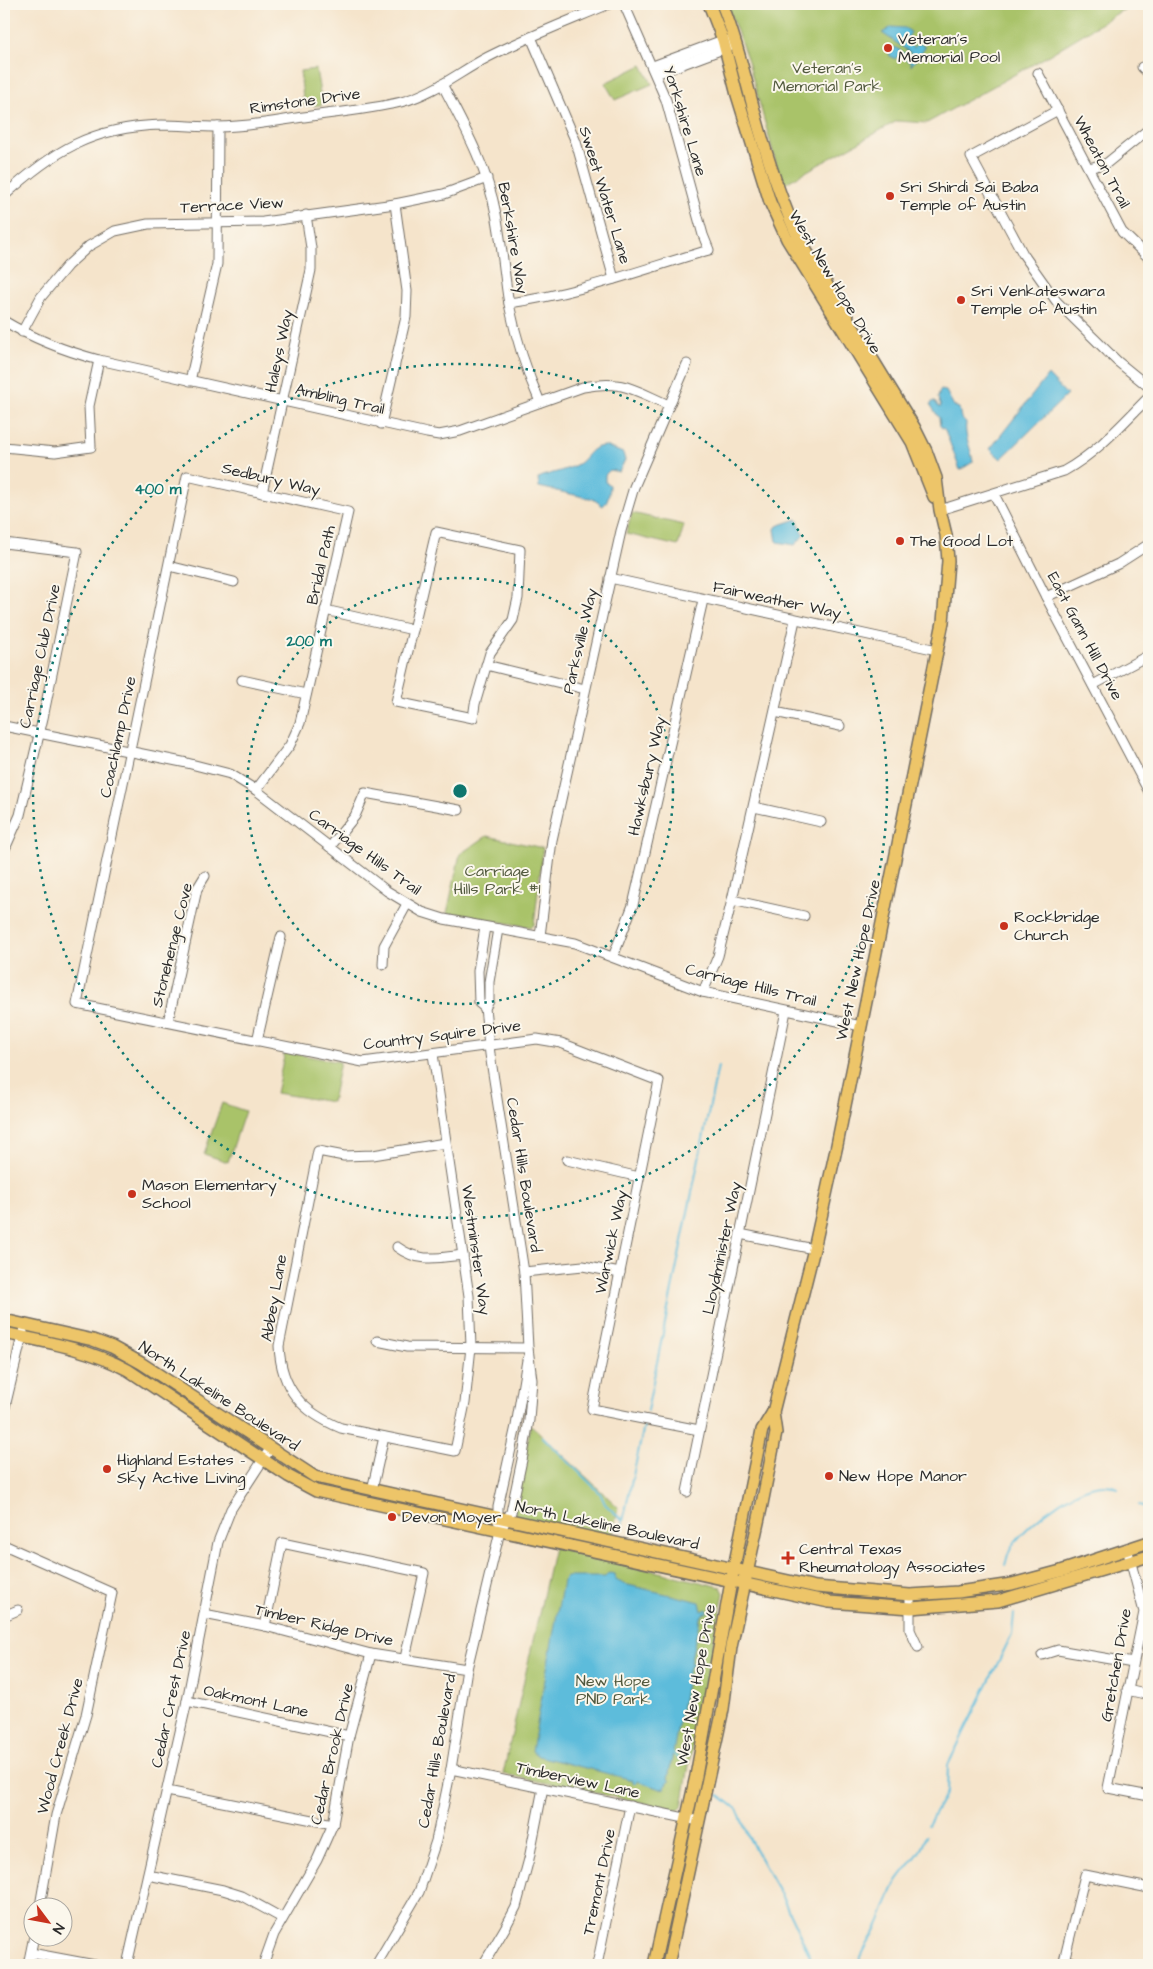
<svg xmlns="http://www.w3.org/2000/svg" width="1153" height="1969" font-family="'Architects Daughter',sans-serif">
<rect width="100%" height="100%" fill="#fbf7ec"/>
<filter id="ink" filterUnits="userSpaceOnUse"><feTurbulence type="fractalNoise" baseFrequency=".02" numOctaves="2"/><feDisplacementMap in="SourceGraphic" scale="10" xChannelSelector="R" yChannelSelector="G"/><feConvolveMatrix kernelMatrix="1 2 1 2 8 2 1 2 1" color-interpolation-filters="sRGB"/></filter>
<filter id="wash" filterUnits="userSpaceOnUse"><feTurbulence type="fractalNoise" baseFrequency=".0096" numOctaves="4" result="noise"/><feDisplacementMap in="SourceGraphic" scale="20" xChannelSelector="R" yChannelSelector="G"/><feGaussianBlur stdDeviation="1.12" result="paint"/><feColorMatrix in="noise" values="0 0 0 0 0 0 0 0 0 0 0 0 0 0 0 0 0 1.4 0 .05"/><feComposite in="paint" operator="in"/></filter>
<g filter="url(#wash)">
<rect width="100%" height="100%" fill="#f5e4cb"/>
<!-- green -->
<g fill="#a9c369" stroke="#6a774a">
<polygon points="727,4 1146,4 1121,11 1039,61 927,123 897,121 782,185 748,61"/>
<polygon points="642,65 652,84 615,100 605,83"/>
<polygon points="316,69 322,105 304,106 300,71"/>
<polygon points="632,513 684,525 678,546 626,534"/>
<polygon points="487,836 543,848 534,925 531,927 447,913 460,854"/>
<polygon points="285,1052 340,1062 332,1102 276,1093"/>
<polygon points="222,1103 245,1111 228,1162 204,1154"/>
<polygon points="531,1425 618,1507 612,1538 519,1518 515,1515 514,1508"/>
<polygon points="554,1547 721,1587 724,1593 693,1741 682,1807 679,1810 503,1774"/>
</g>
<!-- water -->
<g fill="#5dbcdb" stroke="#447483">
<polygon points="892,27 905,28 911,32 906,41 914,48 918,42 925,47 911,66 911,63 899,55 895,59 889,55 890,53 889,52 891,52 895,47 909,56 911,53 882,33"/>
<polygon points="1048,375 1067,395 1001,459 990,449"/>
<path d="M 940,390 L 946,391 L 954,406 L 959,408 L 961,418 L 966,423 C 964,437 971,447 973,462 L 960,470 L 945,430 L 940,426 L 939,418 L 930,404 L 934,401 L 939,407 L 941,407 L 938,398 Z"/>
<path d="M 605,446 L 623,453 L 625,460 L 619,472 L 610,470 L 605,475 L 605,482 L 610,485 C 610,491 608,502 603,506 L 593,499 L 539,487 L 538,479 L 542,476 C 553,473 566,470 576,465 C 589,458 587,447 605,446 Z"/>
<polygon points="797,519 804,535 795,545 777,542 775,529 777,526"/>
<polygon points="609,1573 615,1574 616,1580 624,1584 700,1602 702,1611 707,1609 708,1612 703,1614 700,1618 690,1663 696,1663 695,1665 689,1667 668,1779 670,1781 667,1782 665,1788 660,1789 637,1781 635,1784 633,1783 633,1780 538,1756 532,1751 563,1581 567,1577 605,1577"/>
</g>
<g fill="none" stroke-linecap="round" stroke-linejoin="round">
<!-- stream -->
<g stroke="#5dbcdb" stroke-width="2">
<polyline points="647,1411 718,1066"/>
<polyline points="542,1436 600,1493 605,1504 623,1521"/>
<polyline points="1139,1505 1149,1508"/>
<polyline points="621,1530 644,1426"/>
<path d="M 1005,1565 C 1007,1559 1008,1551 1012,1546 C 1029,1522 1087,1473 1118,1488"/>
<polyline points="672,1752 679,1760"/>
<polyline points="719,1795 737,1809 750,1840 781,1895 814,1965"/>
<polyline points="928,1825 947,1792 948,1765 1012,1634 1014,1614"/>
<path d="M 858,1965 C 862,1951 871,1940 877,1927 C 885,1912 888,1896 897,1881 C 906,1867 923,1853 926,1836"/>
</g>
</g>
</g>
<g filter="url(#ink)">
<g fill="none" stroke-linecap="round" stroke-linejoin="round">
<defs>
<g id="minor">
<polyline points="531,37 576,142 614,279"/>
<polyline points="653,66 723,40 729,41"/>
<polyline points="1142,67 1149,74"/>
<polyline points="1038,73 1122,232 1149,258"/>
<polyline points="656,74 731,46"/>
<path d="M 442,84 C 464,126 487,167 496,214 C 502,244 504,274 509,304 C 516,338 526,371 540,402"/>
<polyline points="1058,110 971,157 1023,254 1057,302 1117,361 1149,387"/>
<polyline points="1089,168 1107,163 1149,129"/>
<path d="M 4,196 C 53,151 92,127 161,125 C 180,125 199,127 217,127 C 249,127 280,120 311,116 C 341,112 372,109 401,102 C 433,94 459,72 488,57 C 527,37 569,21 609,4"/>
<path d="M 509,303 C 578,294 643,269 709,250 L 703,235 L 666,100 L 624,4"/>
<path d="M 4,321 C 34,339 65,351 99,360 L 427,433 L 439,435 L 460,431 L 583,387 C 622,379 634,390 669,405"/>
<polyline points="22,332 41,297 67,266 89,246 115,231 148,224 263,222 395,204 444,194 487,178"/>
<polyline points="190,381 217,264 218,127"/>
<polyline points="381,424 406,317 407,291 395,204"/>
<polyline points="4,447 55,452 91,447 89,406 99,360"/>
<polyline points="262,493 311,270 311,248 306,215"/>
<polyline points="994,494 1046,597 1149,792"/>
<path d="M 940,510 L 1064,471 C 1098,452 1122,424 1149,397"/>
<polygon points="436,532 520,550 518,598 513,620 490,653 475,704 473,718 396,702"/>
<polyline points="4,543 77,552 43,718 20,815 4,851"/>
<polyline points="169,566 234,582"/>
<polyline points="610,578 937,650"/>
<polyline points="1046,597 1118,564 1149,544"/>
<polyline points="325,610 413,630"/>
<polyline points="486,665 585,689"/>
<polyline points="242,680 306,694"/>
<polyline points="1093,685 1149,655"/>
<polyline points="775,712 840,726"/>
<polyline points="4,726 187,763 230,774 256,790 387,891 422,912 444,919 575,943 703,992 861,1026"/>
<polyline points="256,790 290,745 300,723 348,512 187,476 77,1004 363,1062 537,1039 561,1043 659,1081 592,1409 699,1430"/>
<polyline points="754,807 821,822"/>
<polyline points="330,847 355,816 365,793 459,810"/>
<polyline points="732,900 804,916"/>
<polyline points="485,927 478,971 479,1003 485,1008"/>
<polyline points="540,936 552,840 621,531 634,487 687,364"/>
<polyline points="613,957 633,905 703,600"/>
<polyline points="383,965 384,946 407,904"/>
<polyline points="703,992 718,956 732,900 795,620"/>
<polyline points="168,1022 197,889 205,876"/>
<polyline points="257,1041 281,937"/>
<path d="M 433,1054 L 469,1296 L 471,1347 L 465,1403 L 455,1451 L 341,1428 C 302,1412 281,1389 279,1346 L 318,1151 L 344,1156 L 373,1155 L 445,1143"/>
<polyline points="567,1160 639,1177"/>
<polyline points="740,1234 814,1249"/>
<path d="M 397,1247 C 419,1263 437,1258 463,1255"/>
<polyline points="524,1272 583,1266 620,1273"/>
<polyline points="377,1341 407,1347 528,1348"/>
<polyline points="4,1411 23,1332"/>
<polyline points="372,1490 384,1437"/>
<polyline points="687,1492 786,1011"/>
<polyline points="498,1521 498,1507 516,1426 527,1360"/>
<polyline points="4,1545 112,1593 86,1715 56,1815 40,1906"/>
<polyline points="1127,1548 1144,1612 1108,1788 1149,1796"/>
<polyline points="910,1595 910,1630 918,1647"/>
<polyline points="204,1614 265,1626 371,1654 467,1669"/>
<polyline points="4,1616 18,1610"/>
<polyline points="265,1626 282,1543 424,1573 405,1658"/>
<polyline points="1042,1655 1058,1650 1133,1663"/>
<polyline points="1127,1690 1149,1695"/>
<polyline points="187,1701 349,1736"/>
<polyline points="451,1769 699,1821"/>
<polyline points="167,1791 333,1824"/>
<polyline points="148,1875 223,1890 242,1896 282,1918"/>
<polyline points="31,1953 95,1965"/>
<polyline points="1065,1960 1085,1965"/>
<polyline points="28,1965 34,1936"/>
<polyline points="127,1965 187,1701 218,1542 231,1509 270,1449"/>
<polyline points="263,1965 274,1934 317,1860 333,1824 349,1736 371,1654"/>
<polyline points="376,1965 419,1892 436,1841 451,1769 467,1669 500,1531 511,1512 523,1455 529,1420 532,1380 528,1348 524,1272 490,1054 485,1008 489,1001 489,982 498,929"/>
<polyline points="483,1965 505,1928 516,1907 529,1859 543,1788"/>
<polyline points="597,1965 630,1806"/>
<polyline points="1063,1965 1085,1875 1149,1888"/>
</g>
<g id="major">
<polyline points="709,4 723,40 737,95 770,202 787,239 912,442 934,497"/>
<polyline points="4,1320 93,1340 112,1347 141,1363 315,1477 816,1587 910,1595 958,1592 1012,1584 1061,1571 1149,1542"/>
<path d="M 4,1333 C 47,1342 89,1349 128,1370 L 288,1476 L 316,1491 L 829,1602 L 911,1608 L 998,1601 L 1149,1556"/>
<path d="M 654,1965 L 696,1776 L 731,1582 L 762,1430 L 773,1412 L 814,1249 L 837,1145 L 943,622 L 948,561 L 946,535 L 940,510 L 936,478 L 926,451 L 914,427 L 799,239 C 779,197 766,154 754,110 C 744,74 736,38 722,4"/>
<polyline points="668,1965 723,1709 731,1647 762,1504 776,1433 773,1412"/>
</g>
</defs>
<!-- minor casing -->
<use href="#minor" stroke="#726c63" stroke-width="11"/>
<!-- major casing -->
<use href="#major" stroke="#726c63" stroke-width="14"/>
<!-- minor -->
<use href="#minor" stroke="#fff" stroke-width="9"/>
<!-- major -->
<use href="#major" stroke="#edc569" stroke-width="11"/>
</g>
</g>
<!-- distance rings -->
<g fill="none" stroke="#0f766e" stroke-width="2.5" stroke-dasharray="2.5 5">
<circle cx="460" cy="791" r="213"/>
<circle cx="460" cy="791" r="427"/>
</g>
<!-- markers -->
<g fill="#c8321e" stroke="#fbf7ec" stroke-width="2">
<circle cx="888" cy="48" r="5"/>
<circle cx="890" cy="196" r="5"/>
<circle cx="961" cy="300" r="5"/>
<circle cx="900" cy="541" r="5"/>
<circle cx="1004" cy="926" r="5"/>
<circle cx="132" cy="1194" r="5"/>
<circle cx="107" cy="1469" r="5"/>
<circle cx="829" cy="1476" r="5"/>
<circle cx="392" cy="1517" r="5"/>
<path d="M785.5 1550.5h5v5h5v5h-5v5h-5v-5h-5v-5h5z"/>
</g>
<g text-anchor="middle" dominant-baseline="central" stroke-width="4" stroke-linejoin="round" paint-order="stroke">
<!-- poi labels -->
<g font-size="16" fill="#2b2b2b" stroke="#fbf7ec" text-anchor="start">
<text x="898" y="39">Veteran's<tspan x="898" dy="18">Memorial Pool</tspan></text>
<text x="900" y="187">Sri Shirdi Sai Baba<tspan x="900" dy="18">Temple of Austin</tspan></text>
<text x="971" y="291">Sri Venkateswara<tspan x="971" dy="18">Temple of Austin</tspan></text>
<text x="910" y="541">The Good Lot</text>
<text x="1014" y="917">Rockbridge<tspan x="1014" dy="18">Church</tspan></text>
<text x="142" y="1185">Mason Elementary<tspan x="142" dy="18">School</tspan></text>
<text x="117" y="1460">Highland Estates -<tspan x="117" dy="18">Sky Active Living</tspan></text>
<text x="839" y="1476">New Hope Manor</text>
<text x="402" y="1517">Devon Moyer</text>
<text x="799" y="1549">Central Texas<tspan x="799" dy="18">Rheumatology Associates</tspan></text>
</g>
<!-- park labels -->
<g font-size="16" fill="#51593e" stroke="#fbf7ec">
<text x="827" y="68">Veteran's<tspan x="827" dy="18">Memorial Park</tspan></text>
<text x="497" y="871">Carriage<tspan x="497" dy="18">Hills Park #1</tspan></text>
<text x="613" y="1681">New Hope<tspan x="613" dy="18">PND Park</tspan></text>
</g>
<!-- street labels -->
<g font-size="16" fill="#2b2b2b" stroke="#fbf7ec">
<text transform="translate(305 101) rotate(-8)">Rimstone Drive</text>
<text transform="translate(685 121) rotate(73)">Yorkshire Lane</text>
<text transform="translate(1102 162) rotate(62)">Wheaton Trail</text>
<text transform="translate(605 195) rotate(73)">Sweet Water Lane</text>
<text transform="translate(232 205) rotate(-3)">Terrace View</text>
<text transform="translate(513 238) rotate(80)">Berkshire Way</text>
<text transform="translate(835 282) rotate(59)">West New Hope Drive</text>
<text transform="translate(279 351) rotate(-78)">Haleys Way</text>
<text transform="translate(340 399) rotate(13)">Ambling Trail</text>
<text transform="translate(271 479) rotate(13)">Sedbury Way</text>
<text transform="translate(321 565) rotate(-77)">Bridal Path</text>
<text transform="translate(777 600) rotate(12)">Fairweather Way</text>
<text transform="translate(1085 636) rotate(62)">East Gann Hill Drive</text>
<text transform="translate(580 641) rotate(-77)">Parksville Way</text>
<text transform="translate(40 656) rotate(-78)">Carriage Club Drive</text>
<text transform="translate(118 737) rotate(-78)">Coachlamp Drive</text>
<text transform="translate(647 776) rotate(-77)">Hawksbury Way</text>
<text transform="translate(365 852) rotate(36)">Carriage Hills Trail</text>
<text transform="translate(172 945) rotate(-76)">Stonehenge Cove</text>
<text transform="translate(858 960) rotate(-78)">West New Hope Drive</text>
<text transform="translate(751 985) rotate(14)">Carriage Hills Trail</text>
<text transform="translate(442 1035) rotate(-7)">Country Squire Drive</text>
<text transform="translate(524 1175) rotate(81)">Cedar Hills Boulevard</text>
<text transform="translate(611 1242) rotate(-78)">Warwick Way</text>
<text transform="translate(722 1248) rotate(-78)">Lloydminister Way</text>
<text transform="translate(476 1250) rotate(82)">Westminster Way</text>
<text transform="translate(274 1298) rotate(-80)">Abbey Lane</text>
<text transform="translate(219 1396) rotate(33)">North Lakeline Boulevard</text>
<text transform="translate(607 1525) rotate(12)">North Lakeline Boulevard</text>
<text transform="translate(324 1625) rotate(13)">Timber Ridge Drive</text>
<text transform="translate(1116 1665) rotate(-80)">Gretchen Drive</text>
<text transform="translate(696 1685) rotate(-80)">West New Hope Drive</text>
<text transform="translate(171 1699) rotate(-78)">Cedar Crest Drive</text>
<text transform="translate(256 1701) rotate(12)">Oakmont Lane</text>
<text transform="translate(60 1746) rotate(-75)">Wood Creek Drive</text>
<text transform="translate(437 1751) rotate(-80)">Cedar Hills Boulevard</text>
<text transform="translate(332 1754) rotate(-77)">Cedar Brook Drive</text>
<text transform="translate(578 1780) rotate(12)">Timberview Lane</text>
<text transform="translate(599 1882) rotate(-78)">Tremont Drive</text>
</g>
</g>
<circle cx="460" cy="791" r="8" fill="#0f766e" stroke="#fbf7ec" stroke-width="2.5"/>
<g font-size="15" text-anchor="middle" font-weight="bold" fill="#0f766e" stroke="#fbf7ec" stroke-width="4" stroke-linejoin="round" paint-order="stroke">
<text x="158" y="494">400 m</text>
<text x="309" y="646">200 m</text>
</g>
<!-- margin -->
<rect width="1153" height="1969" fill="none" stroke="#fbf7ec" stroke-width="20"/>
<!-- north arrow -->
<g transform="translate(48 1922) rotate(122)"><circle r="24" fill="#fbf7ec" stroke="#a8a59f"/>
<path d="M0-4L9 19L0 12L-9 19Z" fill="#c8321e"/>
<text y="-8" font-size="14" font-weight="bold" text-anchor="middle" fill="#2b2b2b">N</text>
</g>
</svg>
